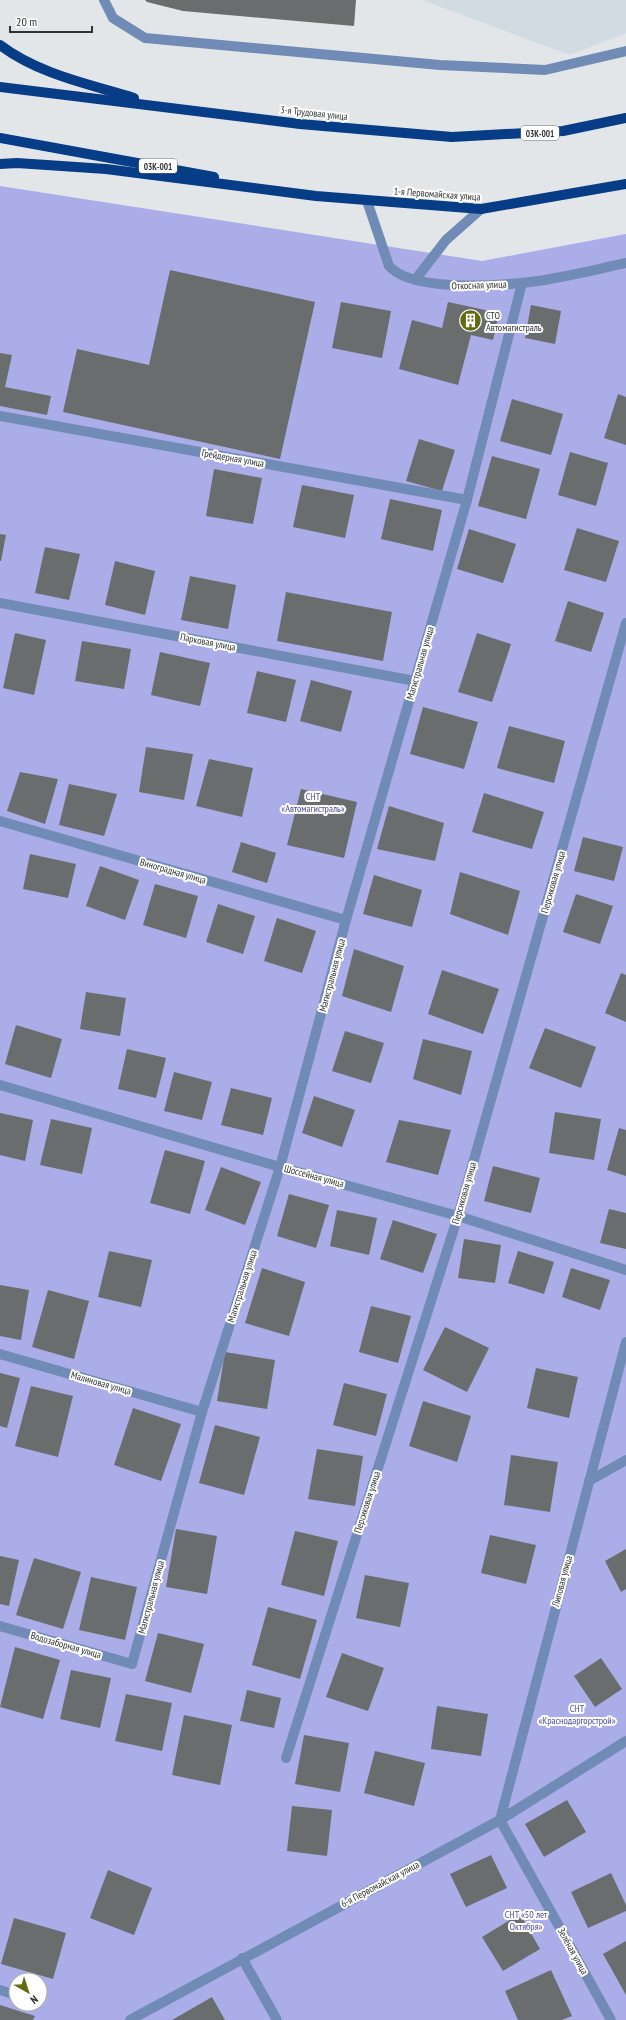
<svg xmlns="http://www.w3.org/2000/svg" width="626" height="2020" font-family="'PT Sans Narrow',sans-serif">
<rect width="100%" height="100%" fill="#e2e6e9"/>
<!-- built -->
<polygon fill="#d0dbe2" points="422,0 626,0 626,33 570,55"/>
<!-- green -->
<path fill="#abade8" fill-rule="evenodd" d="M 0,186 L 482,261 L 626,234 L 626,2020 L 0,2020 ZM 16,1980 L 40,1980 L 40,2004 L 16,2004 Z"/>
<!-- building -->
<g fill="#696d6e">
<polygon points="145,0 356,0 354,26 183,11 147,2"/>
<polygon points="170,270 315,302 280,459 63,412 77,349 149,365"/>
<polygon points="341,302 391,311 382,358 332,348"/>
<polygon points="448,302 499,313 493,340 471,335 458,385 399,369 412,320 442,328"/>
<polygon points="531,305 561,311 555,344 525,338"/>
<polygon points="0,353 12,355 5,387 51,396 47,415 0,406"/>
<polygon points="618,394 626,397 626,445 604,438"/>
<polygon points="512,399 563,414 551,455 500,441"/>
<polygon points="419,439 455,450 442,491 406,481"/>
<polygon points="570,452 608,463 596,506 558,495"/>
<polygon points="492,456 540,469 526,519 478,506"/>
<polygon points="214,469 262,478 253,524 206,516"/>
<polygon points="302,485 354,495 345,538 293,527"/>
<polygon points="390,499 442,510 433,551 381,539"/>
<polygon points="577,528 619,541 606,582 564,570"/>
<polygon points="469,529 516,544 503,583 457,569"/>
<polygon points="0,534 6,535 1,561 0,561"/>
<polygon points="45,547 80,554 69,600 35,593"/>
<polygon points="115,561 155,571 145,615 105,605"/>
<polygon points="190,576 236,585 228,629 181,620"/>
<polygon points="286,592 392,612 383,661 277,641"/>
<polygon points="568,601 604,613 591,652 555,641"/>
<polygon points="15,633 46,640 34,695 3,688"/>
<polygon points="477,633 511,644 492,702 458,692"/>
<polygon points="82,641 131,649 124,689 75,681"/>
<polygon points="160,652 210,663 200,706 151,695"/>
<polygon points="257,671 296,680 286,722 247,713"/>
<polygon points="311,680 352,691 341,732 300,721"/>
<polygon points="423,707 478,722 464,769 410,754"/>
<polygon points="509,726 565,741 554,783 497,768"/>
<polygon points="146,747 193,754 184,800 139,792"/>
<polygon points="209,759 253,768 242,817 196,806"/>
<polygon points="20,772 58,779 45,824 7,811"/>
<polygon points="69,784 117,794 104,836 59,825"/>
<polygon points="301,789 357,802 344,858 287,845"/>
<polygon points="484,793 544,812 532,849 472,832"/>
<polygon points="389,806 444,823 435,861 377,849"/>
<polygon points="583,837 623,847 614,881 574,871"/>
<polygon points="241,842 276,853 267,883 232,872"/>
<polygon points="30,854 76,864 68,898 23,889"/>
<polygon points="100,866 139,880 125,920 86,906"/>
<polygon points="460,872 520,891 508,935 450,914"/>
<polygon points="374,875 422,890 412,927 363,914"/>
<polygon points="155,884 198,896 186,938 143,925"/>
<polygon points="576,894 613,906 600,944 563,932"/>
<polygon points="218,904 255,916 243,954 206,942"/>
<polygon points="277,918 316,931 302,973 264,961"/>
<polygon points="354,949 404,966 391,1012 342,996"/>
<polygon points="442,970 499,989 483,1034 428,1014"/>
<polygon points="621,973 626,975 626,1022 605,1013"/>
<polygon points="86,992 126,998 120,1036 80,1029"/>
<polygon points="16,1025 62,1039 51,1078 5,1064"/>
<polygon points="545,1028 596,1047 581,1088 529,1068"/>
<polygon points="345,1031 384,1043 371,1083 332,1071"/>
<polygon points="423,1039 472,1051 461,1095 413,1079"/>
<polygon points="127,1049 166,1058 156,1098 118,1089"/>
<polygon points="174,1072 212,1082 202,1120 164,1111"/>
<polygon points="231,1088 272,1098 263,1135 221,1125"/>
<polygon points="314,1096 355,1110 342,1147 302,1133"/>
<polygon points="555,1112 601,1119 594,1160 549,1153"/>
<polygon points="0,1113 33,1120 25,1161 0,1155"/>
<polygon points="51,1119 92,1128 82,1174 40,1165"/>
<polygon points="399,1120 451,1130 438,1175 386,1162"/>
<polygon points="619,1128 626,1130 626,1176 607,1170"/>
<polygon points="165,1150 205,1161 190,1214 150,1203"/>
<polygon points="493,1166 540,1178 531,1213 484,1201"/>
<polygon points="221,1167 261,1182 245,1225 205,1210"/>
<polygon points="289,1194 329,1205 316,1248 277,1236"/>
<polygon points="609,1209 626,1213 626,1249 600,1243"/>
<polygon points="337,1210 377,1218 369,1255 330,1246"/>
<polygon points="393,1220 437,1234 423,1273 380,1259"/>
<polygon points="464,1239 501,1245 495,1283 458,1278"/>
<polygon points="109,1251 152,1260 141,1307 98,1297"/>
<polygon points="518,1251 554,1262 544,1294 508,1283"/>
<polygon points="262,1268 305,1282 289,1336 245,1323"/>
<polygon points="571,1268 610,1280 600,1310 562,1297"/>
<polygon points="0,1285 29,1290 21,1340 0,1336"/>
<polygon points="48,1290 89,1301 74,1359 32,1347"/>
<polygon points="371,1306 411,1316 398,1363 359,1352"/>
<polygon points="445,1327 489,1348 467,1392 423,1370"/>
<polygon points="225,1352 275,1360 267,1409 217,1401"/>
<polygon points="536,1368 578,1377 569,1418 527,1408"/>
<polygon points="0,1373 20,1378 7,1428 0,1426"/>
<polygon points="344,1383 387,1394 376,1436 333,1425"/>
<polygon points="31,1386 73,1396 58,1457 15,1446"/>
<polygon points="423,1401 471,1416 457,1462 409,1446"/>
<polygon points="133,1408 181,1424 161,1481 114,1465"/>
<polygon points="215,1425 260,1437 244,1495 199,1483"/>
<polygon points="317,1449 363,1456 355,1506 308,1499"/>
<polygon points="511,1455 558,1462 550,1512 504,1505"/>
<polygon points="176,1529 217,1536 207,1594 166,1587"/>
<polygon points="295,1531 338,1541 324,1596 281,1585"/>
<polygon points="490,1535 536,1545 526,1584 481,1573"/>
<polygon points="626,1549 626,1589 621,1592 605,1561"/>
<polygon points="0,1556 19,1560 9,1606 0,1604"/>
<polygon points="34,1558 81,1572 63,1629 16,1615"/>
<polygon points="365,1575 409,1583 400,1627 356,1618"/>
<polygon points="91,1577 137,1587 125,1640 79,1630"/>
<polygon points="268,1607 317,1620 300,1679 252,1665"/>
<polygon points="158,1633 204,1644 191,1693 145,1681"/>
<polygon points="15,1647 60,1660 43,1719 0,1707"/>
<polygon points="342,1653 384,1668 368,1711 326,1697"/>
<polygon points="601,1658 622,1689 595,1707 574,1676"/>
<polygon points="71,1670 111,1678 100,1728 60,1719"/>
<polygon points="247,1690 281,1698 274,1728 240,1721"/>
<polygon points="126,1694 172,1703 162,1751 115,1741"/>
<polygon points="437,1706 488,1714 481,1756 431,1749"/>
<polygon points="184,1715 232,1725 220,1785 172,1775"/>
<polygon points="304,1735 349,1743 340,1792 295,1784"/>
<polygon points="375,1751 425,1763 414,1806 364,1793"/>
<polygon points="567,1800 586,1832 544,1857 525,1824"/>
<polygon points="292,1806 332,1810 327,1856 287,1851"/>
<polygon points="491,1855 507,1888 466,1907 450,1874"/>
<polygon points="108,1870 152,1888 134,1935 90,1918"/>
<polygon points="611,1873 626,1905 626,1911 588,1928 571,1892"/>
<polygon points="520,1914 540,1949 503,1971 482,1937"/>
<polygon points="14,1918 66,1933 53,1979 1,1964"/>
<polygon points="626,1941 626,1995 603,1954"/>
<polygon points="551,1970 572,2016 562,2020 518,2020 505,1991"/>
<polygon points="212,1997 225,2020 172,2020"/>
<polygon points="0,2005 35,2016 33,2020 0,2020"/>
</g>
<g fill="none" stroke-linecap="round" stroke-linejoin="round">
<!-- minor -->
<g stroke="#708bb5" stroke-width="10">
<polyline points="104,0 113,18 145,38 440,65 545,70 626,51"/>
<path d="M 367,201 L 389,266 C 411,291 490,286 521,283 C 555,280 593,270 626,263"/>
<polyline points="415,280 446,240 481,209"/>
<polyline points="0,416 467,500"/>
<polyline points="0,603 415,681"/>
<polyline points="0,821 346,920"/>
<polyline points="0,1085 280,1167 458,1216 626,1270"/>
<polyline points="0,1354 202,1412"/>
<polyline points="589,1481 626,1460"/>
<polyline points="0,1626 132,1664 202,1412 280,1167 346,920 467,500 522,283"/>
<polyline points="286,1758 458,1216 626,623"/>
<polyline points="242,1958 277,2020"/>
<polyline points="0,1990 16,1995"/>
<polyline points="130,2020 500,1820 626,1741"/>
<polyline points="611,2020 500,1820 626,1342"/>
</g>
<!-- major -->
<g stroke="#073c86" stroke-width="10">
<path d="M 0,45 C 38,74 89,84 134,98"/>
<polyline points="0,87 300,124 452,137 563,131 626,118"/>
<polyline points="0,138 214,177"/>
<polyline points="0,164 17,163 106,169 316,196 481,209 626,184"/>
</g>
</g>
<!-- icons -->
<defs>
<symbol id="building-disc" viewBox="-11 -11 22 22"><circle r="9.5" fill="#616c12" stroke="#fff"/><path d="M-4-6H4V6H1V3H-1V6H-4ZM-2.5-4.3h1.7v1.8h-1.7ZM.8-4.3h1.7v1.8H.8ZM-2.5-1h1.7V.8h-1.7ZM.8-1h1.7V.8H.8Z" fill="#fff"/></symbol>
</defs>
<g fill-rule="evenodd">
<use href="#building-disc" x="458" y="308" width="25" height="25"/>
</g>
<g text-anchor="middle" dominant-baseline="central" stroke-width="4" stroke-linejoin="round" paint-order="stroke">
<!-- shield labels -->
<g fill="#fff" stroke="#6e7070" stroke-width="1">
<rect x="521" y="126" width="38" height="14" rx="3"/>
<rect x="139" y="159" width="38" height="14" rx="3"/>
</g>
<g font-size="9" font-weight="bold" fill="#303233">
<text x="540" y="133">03К-001</text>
<text x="158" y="166">03К-001</text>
</g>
<!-- street labels -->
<g font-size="10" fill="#303233" stroke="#fff">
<text transform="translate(314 113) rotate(6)">3-я Трудовая улица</text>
<text transform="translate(437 194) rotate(4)">1-я Первомайская улица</text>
<text transform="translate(479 285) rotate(-2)">Откосная улица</text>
<text transform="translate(233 458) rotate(10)">Грейдерная улица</text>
<text transform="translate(208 642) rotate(11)">Парковая улица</text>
<text transform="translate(420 663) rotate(-74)">Магистральная улица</text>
<text transform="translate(173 871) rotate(16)">Виноградная улица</text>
<text transform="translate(553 882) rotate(-74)">Персиковая улица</text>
<text transform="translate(332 975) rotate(-75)">Магистральная улица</text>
<text transform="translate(314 1176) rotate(15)">Шоссейная улица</text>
<text transform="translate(464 1193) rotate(-74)">Персиковая улица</text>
<text transform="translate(242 1286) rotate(-72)">Магистральная улица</text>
<text transform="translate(101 1383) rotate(16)">Малиновая улица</text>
<text transform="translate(367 1502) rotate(-72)">Персиковая улица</text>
<text transform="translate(562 1581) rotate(-75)">Липовая улица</text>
<text transform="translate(151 1597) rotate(-75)">Магистральная улица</text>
<text transform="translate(66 1645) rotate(16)">Водозаборная улица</text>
<text transform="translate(380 1884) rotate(-28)">6-я Первомайская улица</text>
<text transform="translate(573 1951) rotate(61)">Зелёная улица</text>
</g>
<!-- poi labels -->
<g font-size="10" fill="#303233" stroke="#fff" text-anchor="start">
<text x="486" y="315">СТО<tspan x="486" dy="12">Автомагистраль</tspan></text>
</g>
<!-- park labels -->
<g font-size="10" fill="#4f4b9c" stroke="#fff">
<text x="313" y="796">СНТ<tspan x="313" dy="12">«Автомагистраль»</tspan></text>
<text x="577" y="1708">СНТ<tspan x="577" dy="12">«Краснодаргорстрой»</tspan></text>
<text x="526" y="1914">СНТ «50 лет<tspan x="526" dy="12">Октября»</tspan></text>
</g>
</g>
<!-- north arrow -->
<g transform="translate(28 1992) rotate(141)"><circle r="19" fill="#ffffff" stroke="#acadad"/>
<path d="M0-3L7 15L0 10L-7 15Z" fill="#616c12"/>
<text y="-6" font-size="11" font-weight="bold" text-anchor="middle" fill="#303233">N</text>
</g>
<!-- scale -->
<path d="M10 26v6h82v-6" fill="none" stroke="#303233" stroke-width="2"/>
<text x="16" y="26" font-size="12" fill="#303233" stroke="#ffffff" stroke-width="3" paint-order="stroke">20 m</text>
</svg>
